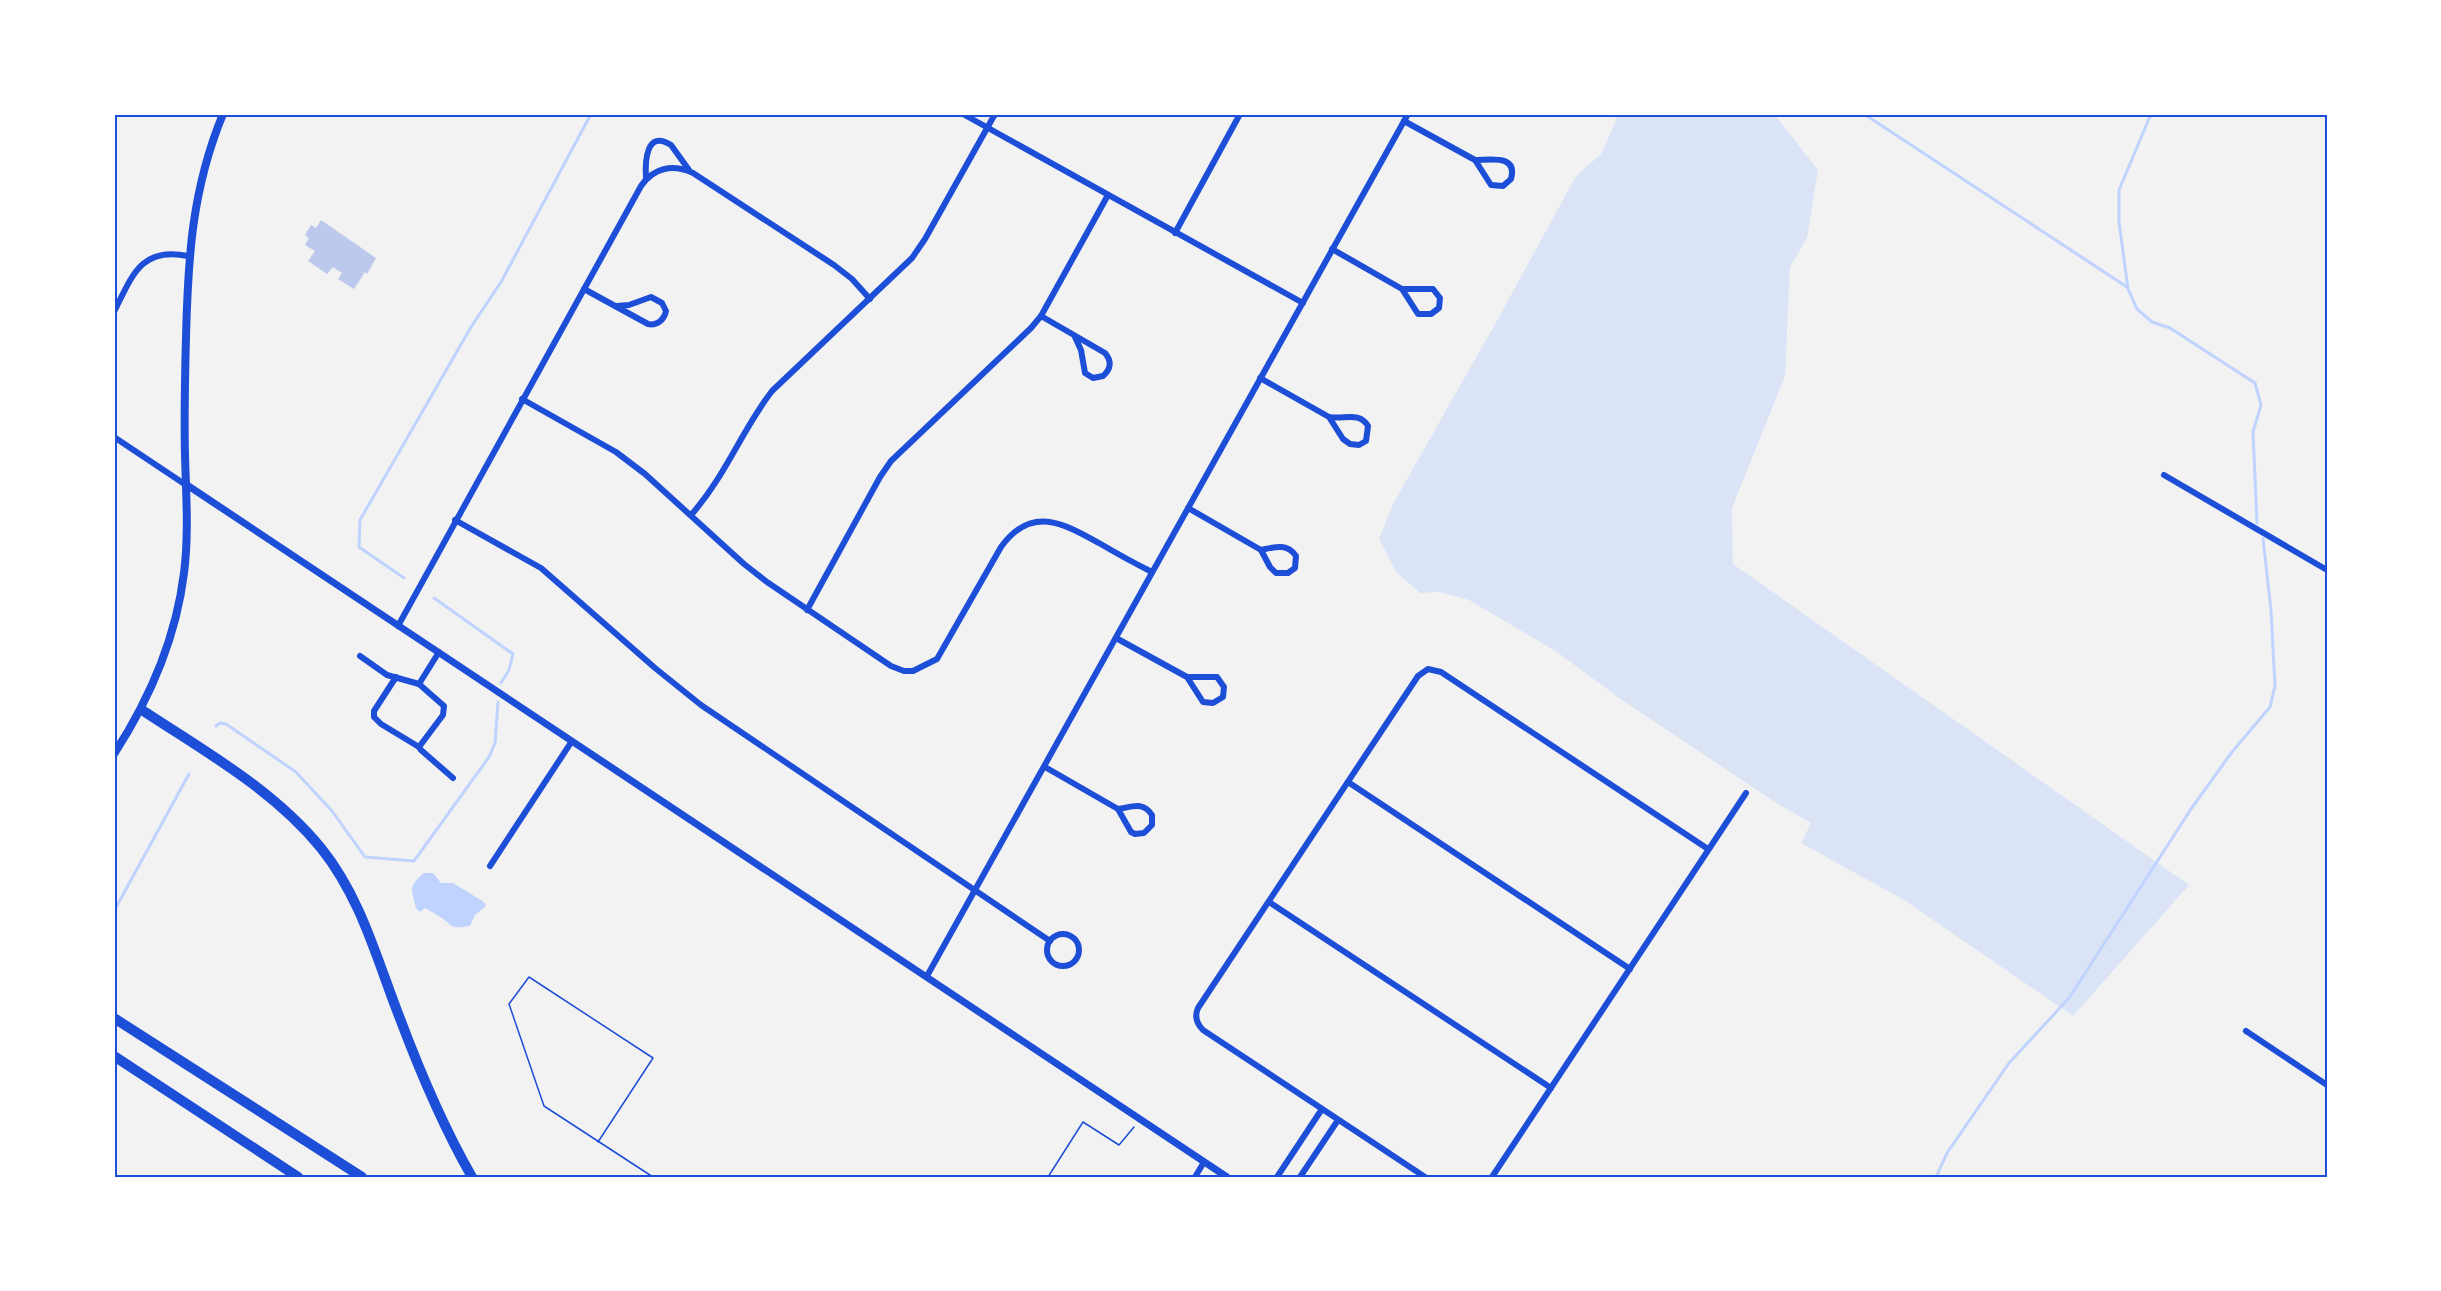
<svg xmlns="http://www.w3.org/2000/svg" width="2441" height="1291" font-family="Inter,sans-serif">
<rect width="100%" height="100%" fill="#f2f2f2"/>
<!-- green -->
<polygon fill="#dbe4f7" points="1614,114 1774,114 1818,170 1807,238 1790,267 1785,376 1732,508 1733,564 2189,885 2073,1016 1904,900 1801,843 1811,823 1775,802 1622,700 1557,652 1469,600 1439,592 1420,593 1396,572 1379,539 1393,504 1499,317 1576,176 1601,154 1616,121"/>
<!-- water -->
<path fill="#bfd3fe" d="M 424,873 L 433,873 L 441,883 L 453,883 L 484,902 L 486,906 L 475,915 L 470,926 C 447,929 456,927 439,916 C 434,913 430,911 425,908 L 420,912 L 416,908 C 412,890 407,887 424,873 Z"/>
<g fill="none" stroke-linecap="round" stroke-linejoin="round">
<!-- stream -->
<g stroke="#bfd3fe" stroke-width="3">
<polyline points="1864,114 2127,287"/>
<polyline points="2151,114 2119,190 2119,222 2128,289 2137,309 2152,322 2170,328 2255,383 2261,405 2253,432 2257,523"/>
<polyline points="404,578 359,547 360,520 471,327 501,282 591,114"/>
<polyline points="434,598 513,654 509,670 501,683"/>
<polyline points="216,726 220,723 226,724 296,772 332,811 365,857 414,861 489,757 495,743 498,702"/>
<polyline points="114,911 189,774"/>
<polyline points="1936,1177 1947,1153 2009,1063 2069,998 2191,809 2232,752 2270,707 2275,686 2271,610 2263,539"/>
</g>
</g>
<!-- building -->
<polygon fill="#bdc9ec" points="321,220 376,258 367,274 365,272 354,289 338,279 342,273 333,267 327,274 308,261 315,251 305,245 309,238 305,235 311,225 316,228"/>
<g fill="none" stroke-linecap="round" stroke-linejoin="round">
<!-- path -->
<g stroke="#1d4ed8" stroke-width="1.5">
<polyline points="598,1142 653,1058 529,977 509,1004 544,1106 653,1177"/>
<polyline points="1048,1177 1083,1122 1119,1145 1134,1127"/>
</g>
<!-- minor -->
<g stroke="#1d4ed8" stroke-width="6">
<polyline points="963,114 1303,303"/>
<path d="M 1404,121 L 1475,160 L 1491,185 L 1503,186 L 1511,179 C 1518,154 1490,160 1475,160"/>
<path d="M 646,178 C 645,162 646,129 671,145 L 689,170"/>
<polyline points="1175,233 1240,114"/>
<polyline points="1332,249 1402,289 1418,314 1431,314 1439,308 1440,298 1433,289 1402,289"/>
<path d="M 584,289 L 648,324 C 657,326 664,320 666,311 L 662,303 L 651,297 L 629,305 L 617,306"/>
<path d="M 114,312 C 132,276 141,246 188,256"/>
<path d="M 1041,316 L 1105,353 C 1112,361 1111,369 1103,376 L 1093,378 L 1085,373 L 1081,350 L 1075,337"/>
<path d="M 1260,378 L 1329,417 L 1343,439 L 1350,444 L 1359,445 L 1366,441 L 1368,426 C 1359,411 1344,420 1329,417"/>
<path d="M 522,399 L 616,452 L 645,474 L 744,564 L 767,582 L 891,666 L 904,671 L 913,671 L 937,659 L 1001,547 C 1031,505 1063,523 1099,543 C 1116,553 1134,563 1152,572"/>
<polyline points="114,437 186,485"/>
<polyline points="2164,475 2327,570"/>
<path d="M 1188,508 L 1261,550 L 1270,567 L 1276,573 L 1288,573 L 1295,568 L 1296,556 C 1287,543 1275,547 1261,550"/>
<path d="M 691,515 C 725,477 742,430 772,391 L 912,258 L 925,239 L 995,114"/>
<polyline points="455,520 541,568 655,668 701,705 1050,941"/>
<polyline points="807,610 880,477 891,461 1031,328 1041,316 1108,195"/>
<path d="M 398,626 L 641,186 C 654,167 673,164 693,173 L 834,265 L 852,279 L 870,299"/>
<polyline points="1116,638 1187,677 1217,677 1224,687 1223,697 1213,703 1203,702 1187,677"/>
<polyline points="360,656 387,675 419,684 439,652"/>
<polyline points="396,677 374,711 374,717 381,724 419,747"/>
<polyline points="419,684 444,706 443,715 419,747 421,750 453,778"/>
<path d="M 1045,767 L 1118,809 L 1131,832 L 1135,834 L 1144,833 L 1152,825 L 1152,815 C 1143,801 1132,807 1118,809"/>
<polyline points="1348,782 1630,969"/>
<polyline points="490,866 572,741"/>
<polyline points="1269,902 1551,1088"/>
<circle cx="1063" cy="950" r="16"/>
<polyline points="927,976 1408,114"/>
<polyline points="2246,1031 2327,1085"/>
<polyline points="1195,1177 1204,1162"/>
<polyline points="1277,1177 1322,1109"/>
<polyline points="1300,1177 1338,1120"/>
<path d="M 1425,1177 L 1203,1030 C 1197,1024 1194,1017 1198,1008 L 1418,676 L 1428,669 L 1441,672 L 1708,849"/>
<polyline points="1492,1177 1746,793"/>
</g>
<!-- tertiary -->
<polyline stroke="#1d4ed8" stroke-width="7" points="187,485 1227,1177"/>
<!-- secondary -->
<path stroke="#1d4ed8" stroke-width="8" d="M 114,754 C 149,700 176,638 184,573 C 189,534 186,494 185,455 C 184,416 185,376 186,337 C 188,257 192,189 223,114"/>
<!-- motorway -->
<g stroke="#1d4ed8" stroke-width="10">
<path d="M 142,710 C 204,751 273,789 321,848 C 361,898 376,957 399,1016 C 420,1072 442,1125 472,1177"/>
<polyline points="114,1018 362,1177"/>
<polyline points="114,1056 298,1177"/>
</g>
</g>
<!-- border -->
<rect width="2441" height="1291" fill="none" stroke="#ffffff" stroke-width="231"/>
<rect x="116" y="116" width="2210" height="1060" fill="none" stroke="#1d4ed8" stroke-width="2"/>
</svg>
